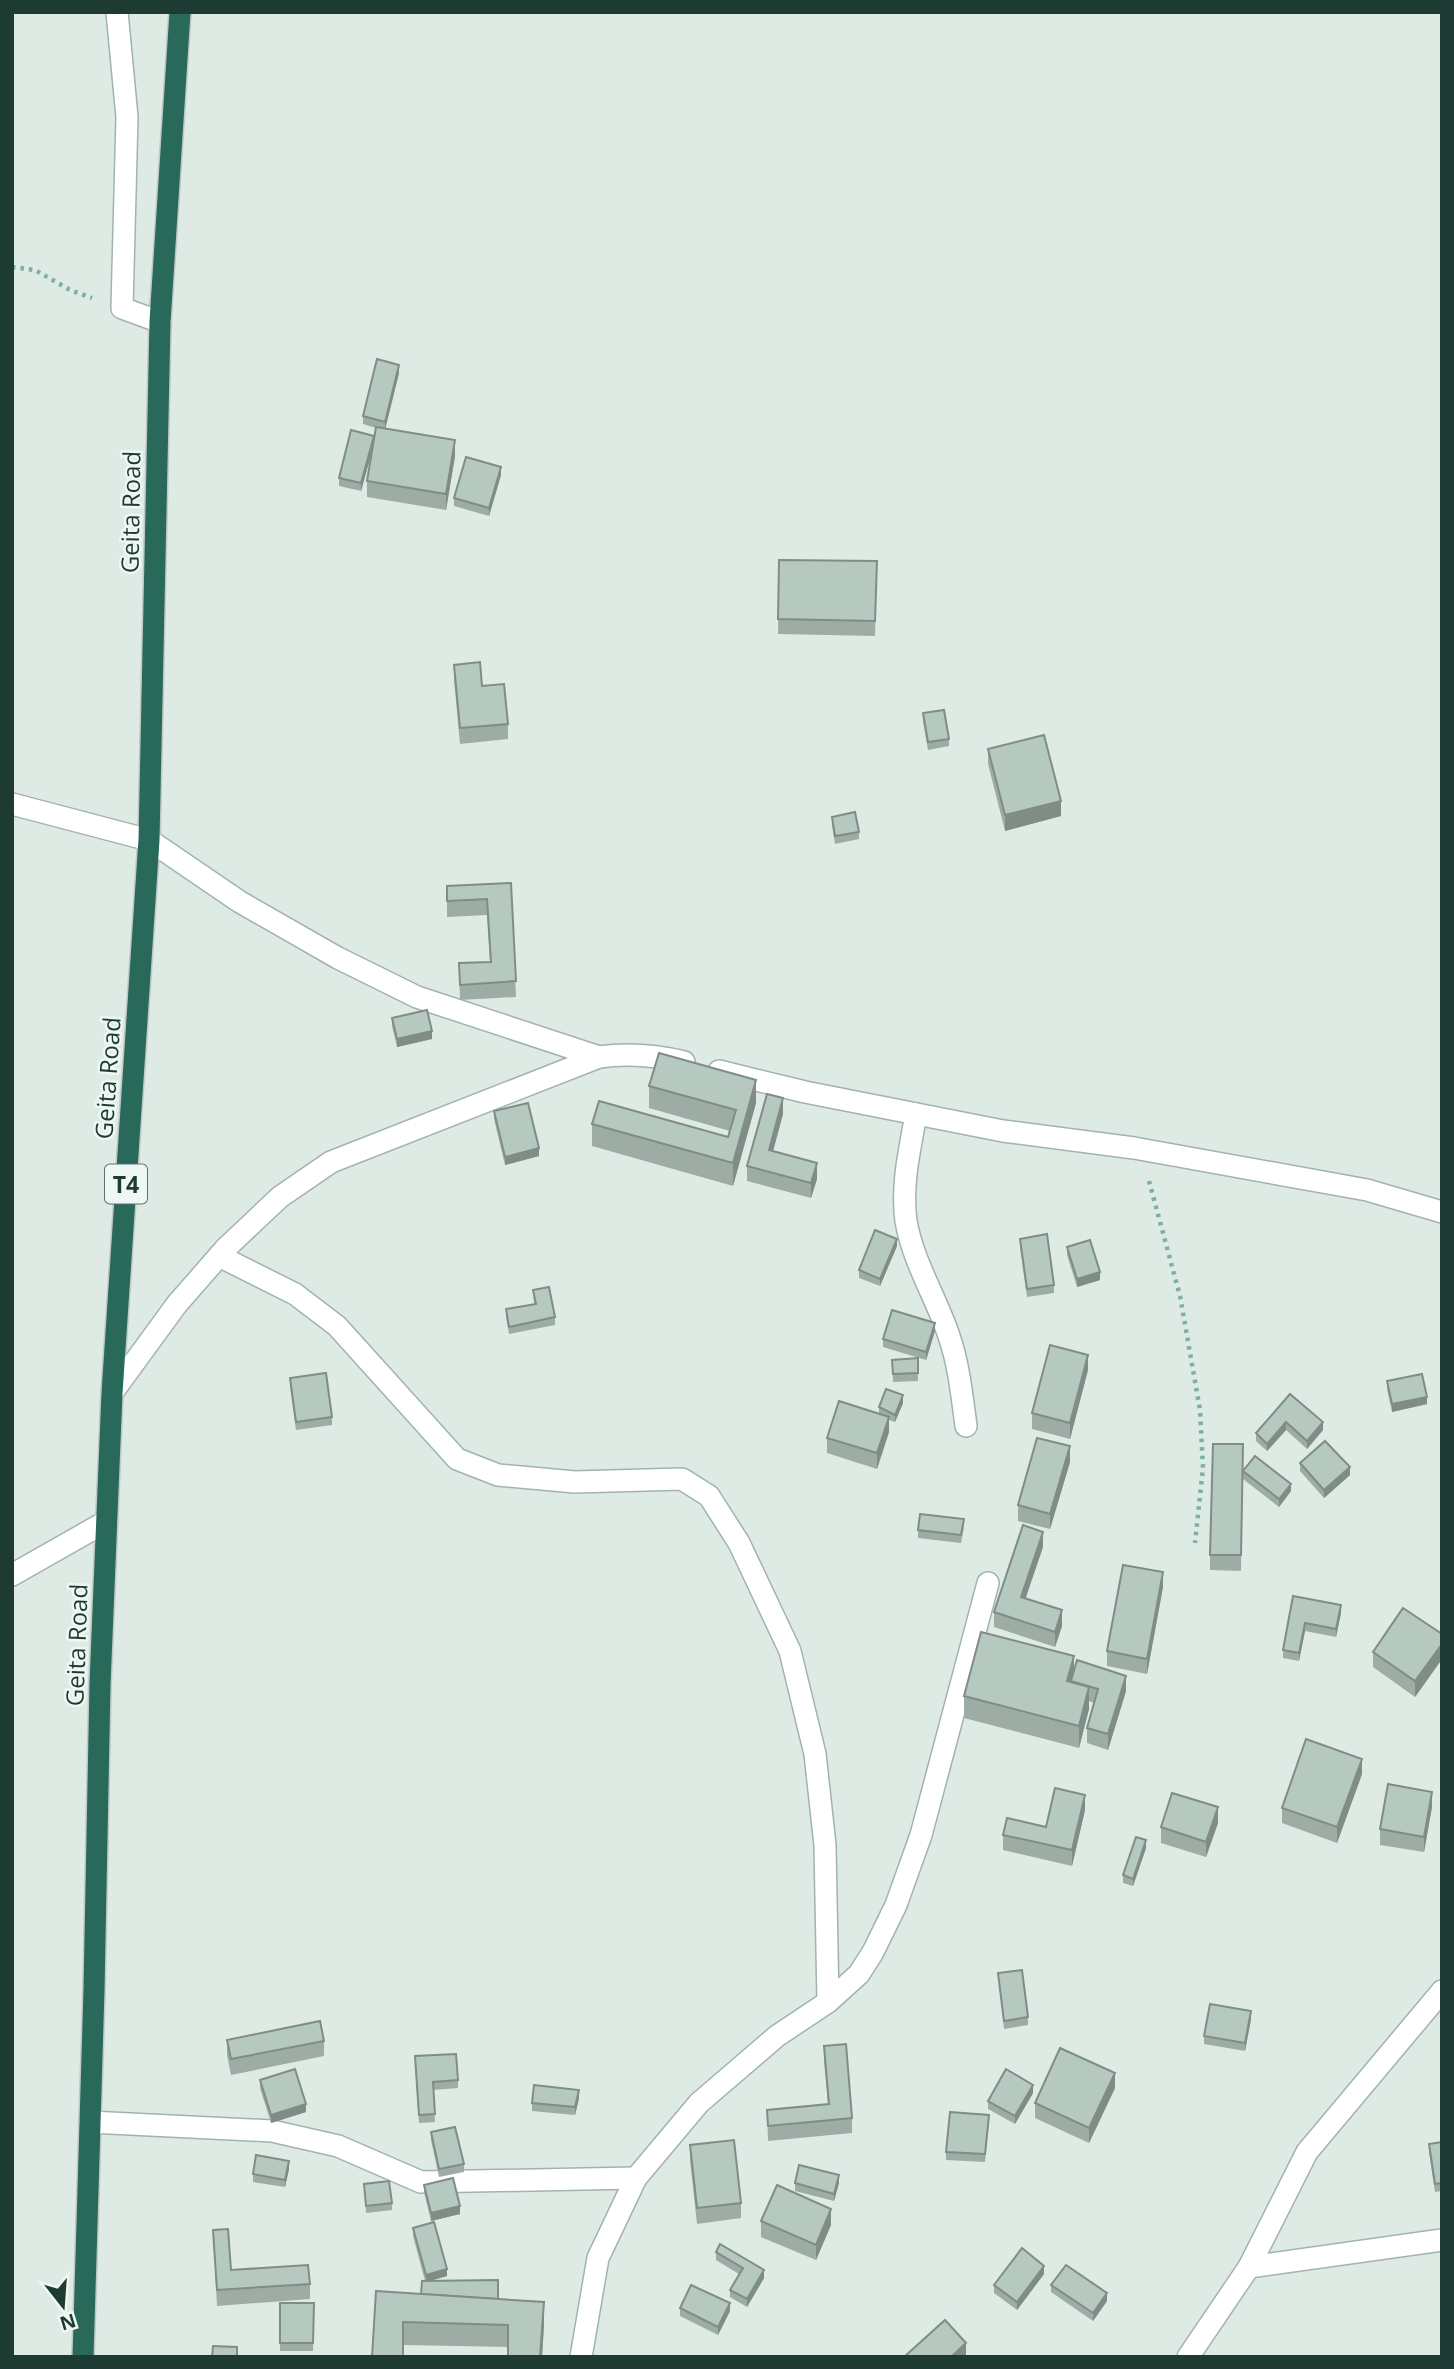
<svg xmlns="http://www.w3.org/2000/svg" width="1454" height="2369" font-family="'Open Sans',sans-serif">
<rect width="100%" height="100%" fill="#deebe5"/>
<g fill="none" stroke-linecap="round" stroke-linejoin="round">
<defs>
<g id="street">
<polyline points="117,12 127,117 122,308 160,322"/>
<polyline points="12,804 149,840 240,902 338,958 417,997 599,1057"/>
<polyline points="719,1071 805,1092 1003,1131 1134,1148 1367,1190 1442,1212"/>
<path d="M 916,1114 C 910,1149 901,1185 906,1221 C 913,1262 936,1297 949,1336 C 959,1365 962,1396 966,1426"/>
<polyline points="219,1256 295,1294 337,1326 457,1459 498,1475 575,1482 682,1479 709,1496 739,1543 790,1651 815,1754 825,1845 828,2002"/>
<path d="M 112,1393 L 177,1304 L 226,1248 L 280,1197 L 331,1162 L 599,1057 C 629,1053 655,1055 684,1062"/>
<polyline points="12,1575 107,1521"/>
<polyline points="90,2122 272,2131 338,2146 421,2182 636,2178"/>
<polyline points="1249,2267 1442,2240"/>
<polyline points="581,2357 598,2258 636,2178 699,2103 777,2036 828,2002 859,1974 873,1952 896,1905 921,1835 988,1583"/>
<polyline points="1188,2357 1249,2267 1307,2152 1442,1991"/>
</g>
<polyline id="highway" points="83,2357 94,1990 100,1684 112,1393 149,840 160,322 180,12"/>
</defs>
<!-- street casing -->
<use href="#street" stroke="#a1b3ac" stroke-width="24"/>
<!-- highway casing -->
<use href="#highway" stroke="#c0c8c6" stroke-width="24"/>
<!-- path -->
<g stroke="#7cb19f" stroke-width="4.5" stroke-dasharray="3.5 5" stroke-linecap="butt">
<polyline points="12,267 35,270 70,290 92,298"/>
<polyline points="1149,1181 1180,1296 1200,1410 1203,1468 1195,1543"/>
</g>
<!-- street -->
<use href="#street" stroke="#fff" stroke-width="21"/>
<!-- highway -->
<use href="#highway" stroke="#28695a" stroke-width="21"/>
</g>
<!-- wall -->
<g fill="#9dada5">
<polygon points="399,373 385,429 455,456 446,510 367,497 367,481 372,452 361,491 339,486 339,478 374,436 376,428 363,424 363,416"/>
<polygon points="501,475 489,516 454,506 454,498"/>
<polygon points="779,560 877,561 875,636 778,634"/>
<polygon points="454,665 482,686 508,724 508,739 460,744 454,680"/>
<polygon points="923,713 949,739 949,746 928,750 923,721"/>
<polygon points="988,749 1061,816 1005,831 988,764"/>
<polygon points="832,817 859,832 859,839 835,844 832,825"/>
<polygon points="511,883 516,997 460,1000 459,963 490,962 487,915 447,917 447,886"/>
<polygon points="392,1018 432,1039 397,1047 392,1026"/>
<polygon points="649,1086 756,1103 733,1186 592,1146 592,1124 728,1137 730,1131 649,1108"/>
<polygon points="494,1111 539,1156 505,1165 494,1119"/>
<polygon points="783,1114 773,1151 817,1179 811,1198 747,1181 747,1166"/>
<polygon points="1020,1239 1054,1285 1054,1293 1027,1297 1020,1247"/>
<polygon points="897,1246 880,1286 859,1278 859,1270"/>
<polygon points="1067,1247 1100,1280 1077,1287 1067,1255"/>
<polygon points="533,1290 555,1317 555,1325 509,1334 506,1317 506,1309 534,1304"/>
<polygon points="935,1331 926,1360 883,1347 883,1339"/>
<polygon points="918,1358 918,1381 893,1382 892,1360"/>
<polygon points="1088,1370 1070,1439 1032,1429 1032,1413"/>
<polygon points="290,1378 332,1417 332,1425 296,1430 290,1386"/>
<polygon points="1387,1381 1427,1404 1392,1412 1387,1389"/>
<polygon points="1290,1394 1323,1430 1307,1449 1286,1430 1267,1451 1256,1441 1256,1433"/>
<polygon points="903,1403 895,1422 889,1420 889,1432 877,1469 827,1453 827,1438 879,1413 879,1407"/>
<polygon points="1243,1444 1241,1571 1210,1570 1210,1555"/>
<polygon points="1070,1462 1050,1529 1018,1521 1018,1505"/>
<polygon points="1300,1463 1350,1475 1324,1498 1300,1471"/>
<polygon points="1243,1471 1291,1491 1279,1507 1243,1479"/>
<polygon points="964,1527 961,1543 918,1538 918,1530"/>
<polygon points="1043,1547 1025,1598 1062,1626 1055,1647 994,1627 994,1612"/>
<polygon points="1163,1587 1147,1674 1107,1666 1107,1651"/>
<polygon points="1293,1596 1341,1613 1336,1637 1305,1631 1299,1661 1283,1658 1283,1650"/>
<polygon points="1442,1634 1442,1659 1415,1697 1373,1667 1373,1652"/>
<polygon points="1074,1672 1126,1691 1108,1750 1087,1743 1087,1728 1094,1703 1089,1701 1089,1709 1079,1748 964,1718 964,1696"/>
<polygon points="1362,1774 1337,1843 1282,1823 1282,1808"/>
<polygon points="1432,1807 1424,1852 1380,1845 1380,1829"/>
<polygon points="1085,1810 1072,1866 1003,1850 1003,1835 1046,1827"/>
<polygon points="1218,1823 1206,1857 1161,1843 1161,1827"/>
<polygon points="1146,1848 1133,1886 1123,1883 1123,1875"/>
<polygon points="998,1973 1028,2017 1028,2025 1004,2029"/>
<polygon points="1251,2019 1245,2051 1204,2044 1204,2036"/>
<polygon points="227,2040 324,2041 324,2056 231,2075 227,2055"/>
<polygon points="824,2046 852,2118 852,2133 768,2141 767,2110 828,2104 824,2061"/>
<polygon points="415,2064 458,2080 458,2088 433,2090 435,2122 419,2123"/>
<polygon points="260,2080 306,2112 271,2123 260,2088"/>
<polygon points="1115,2088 1089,2143 1035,2118 1035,2103"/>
<polygon points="1033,2093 1015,2124 988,2109 988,2101"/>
<polygon points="579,2098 575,2115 532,2111 532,2103"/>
<polygon points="989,2122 985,2162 946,2160 946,2152"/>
<polygon points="431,2132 464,2164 464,2172 439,2177 431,2140"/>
<polygon points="1442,2142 1442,2191 1435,2192 1429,2152 1429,2144"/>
<polygon points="690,2145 741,2203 741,2218 697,2224 690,2160"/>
<polygon points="289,2169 285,2187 253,2182 253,2174"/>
<polygon points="795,2183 839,2183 834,2201 795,2191"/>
<polygon points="364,2184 392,2203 392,2210 366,2213"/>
<polygon points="424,2185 460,2214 431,2221 424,2192"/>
<polygon points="761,2221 831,2225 816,2260 761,2237"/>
<polygon points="413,2228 447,2276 433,2280 498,2299 544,2325 542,2357 508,2357 508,2347 403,2345 376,2291 421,2294 425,2281 413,2236"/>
<polygon points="213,2230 231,2270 310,2284 310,2299 217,2306"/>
<polygon points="716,2252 764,2278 747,2307 730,2297 730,2290 739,2274 716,2260"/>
<polygon points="1044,2274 1017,2310 994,2293 994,2285"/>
<polygon points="1051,2285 1107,2301 1093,2321 1051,2292"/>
<polygon points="280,2303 314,2303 313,2351 280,2351"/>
<polygon points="680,2308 730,2311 718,2335 680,2316"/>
</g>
<!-- shaded-wall -->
<g fill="#7f8d86">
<polygon points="399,365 399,373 385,430 385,422"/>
<polygon points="374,436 374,444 361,491 361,483"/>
<polygon points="455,440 455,456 446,510 446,494"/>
<polygon points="501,467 501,475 489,516 489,508"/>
<polygon points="1061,801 1061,816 1005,831 1005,815"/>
<polygon points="432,1031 432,1039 397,1047 397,1039"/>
<polygon points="756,1080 756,1103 733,1186 733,1163"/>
<polygon points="783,1098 783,1114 769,1166 769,1150"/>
<polygon points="539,1148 539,1156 505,1165 505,1157"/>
<polygon points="817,1163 817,1179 811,1198 811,1183"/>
<polygon points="897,1239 897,1246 880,1286 880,1279"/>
<polygon points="1100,1272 1100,1280 1077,1287 1077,1279"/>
<polygon points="935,1323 935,1331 926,1360 926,1352"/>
<polygon points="1088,1355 1088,1370 1070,1439 1070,1423"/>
<polygon points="903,1395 903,1403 895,1422 895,1415"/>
<polygon points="1427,1397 1427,1404 1392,1412 1392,1404"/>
<polygon points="889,1417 889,1432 877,1469 877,1453"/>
<polygon points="1286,1422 1286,1430 1267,1451 1267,1444"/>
<polygon points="1323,1422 1323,1430 1307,1449 1307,1441"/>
<polygon points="1070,1446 1070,1462 1050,1529 1050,1514"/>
<polygon points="1350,1467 1350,1475 1324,1498 1324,1490"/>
<polygon points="1291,1484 1291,1491 1279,1507 1279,1499"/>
<polygon points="1043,1532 1043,1547 1021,1612 1021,1597"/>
<polygon points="1163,1572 1163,1587 1147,1674 1147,1659"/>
<polygon points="1341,1605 1341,1613 1336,1637 1336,1629"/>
<polygon points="1062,1610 1062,1626 1055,1647 1055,1632"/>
<polygon points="1305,1623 1305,1631 1299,1661 1299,1653"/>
<polygon points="1442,1644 1442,1659 1415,1697 1415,1681"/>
<polygon points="1074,1656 1074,1678 1071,1681 1071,1689 1067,1681"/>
<polygon points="1126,1676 1126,1691 1108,1750 1108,1734"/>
<polygon points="1089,1687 1089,1709 1079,1748 1079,1726"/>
<polygon points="1362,1759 1362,1774 1337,1843 1337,1827"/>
<polygon points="1432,1792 1432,1807 1424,1852 1424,1837"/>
<polygon points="1085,1795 1085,1810 1072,1866 1072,1850"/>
<polygon points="1218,1807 1218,1823 1206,1857 1206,1842"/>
<polygon points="1146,1840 1146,1848 1133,1886 1133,1879"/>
<polygon points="1251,2011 1251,2019 1245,2051 1245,2043"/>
<polygon points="1115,2073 1115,2088 1089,2143 1089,2128"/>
<polygon points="1033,2085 1033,2093 1015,2124 1015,2116"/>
<polygon points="579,2090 579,2098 575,2115 575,2107"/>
<polygon points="306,2104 306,2112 271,2123 271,2115"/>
<polygon points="289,2161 289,2169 285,2187 285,2180"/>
<polygon points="839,2175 839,2183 834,2201 834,2194"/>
<polygon points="460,2206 460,2214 431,2221 431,2213"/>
<polygon points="831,2209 831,2225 816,2260 816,2245"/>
<polygon points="1044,2266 1044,2274 1017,2310 1017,2302"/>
<polygon points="447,2269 447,2276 426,2282 426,2275"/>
<polygon points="764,2270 764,2278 747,2307 747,2299"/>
<polygon points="1107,2293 1107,2301 1093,2321 1093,2313"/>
<polygon points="544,2302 544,2325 542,2357 540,2357"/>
<polygon points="730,2303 730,2311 718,2335 718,2327"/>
<polygon points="966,2343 966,2357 951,2357"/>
</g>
<!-- building -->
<g fill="#b6c9c0" stroke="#7f8d86" stroke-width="2">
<polygon points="377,359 399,365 385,422 363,416"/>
<polygon points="376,427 455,440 446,494 367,481"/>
<polygon points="351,430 374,436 361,483 339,478"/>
<polygon points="466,457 501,467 489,508 454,498"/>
<polygon points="779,560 877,561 875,621 778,619"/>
<polygon points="480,662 482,686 504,684 508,724 460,728 454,665"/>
<polygon points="944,710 949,739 928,742 923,713"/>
<polygon points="1044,735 1061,801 1005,815 988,749"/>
<polygon points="855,812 859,832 835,836 832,817"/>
<polygon points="511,883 516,981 460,985 459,963 491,962 487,899 447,901 447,886"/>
<polygon points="427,1010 432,1031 397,1039 392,1018"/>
<polygon points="659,1053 756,1080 733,1163 592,1124 599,1101 728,1137 736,1110 649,1086"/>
<polygon points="767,1094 783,1098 769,1150 817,1163 811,1183 747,1166"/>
<polygon points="528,1103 539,1148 505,1157 494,1111"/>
<polygon points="875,1230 897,1239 880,1279 859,1270"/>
<polygon points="1047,1234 1054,1285 1027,1289 1020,1239"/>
<polygon points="1090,1240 1100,1272 1077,1279 1067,1247"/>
<polygon points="549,1287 555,1317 509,1327 506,1309 536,1304 533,1290"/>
<polygon points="892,1310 935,1323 926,1352 883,1339"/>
<polygon points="1050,1345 1088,1355 1070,1423 1032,1413"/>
<polygon points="918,1358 918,1373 893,1374 892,1360"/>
<polygon points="326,1373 332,1417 296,1422 290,1378"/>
<polygon points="1422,1374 1427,1397 1392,1404 1387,1381"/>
<polygon points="886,1389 903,1395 895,1415 879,1407"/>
<polygon points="1290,1394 1323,1422 1307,1441 1286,1422 1267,1444 1256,1433"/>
<polygon points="839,1401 889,1417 877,1453 827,1438"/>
<polygon points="1037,1438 1070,1446 1050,1514 1018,1505"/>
<polygon points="1325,1441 1350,1467 1324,1490 1300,1463"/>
<polygon points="1213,1444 1243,1444 1241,1555 1210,1555"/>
<polygon points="1255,1456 1291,1484 1279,1499 1243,1471"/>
<polygon points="920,1514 964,1519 961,1535 918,1530"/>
<polygon points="1023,1525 1043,1532 1021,1597 1062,1610 1055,1632 994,1612"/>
<polygon points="1123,1565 1163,1572 1147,1659 1107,1651"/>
<polygon points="1293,1596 1341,1605 1336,1629 1305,1623 1299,1653 1283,1650"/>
<polygon points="1403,1608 1442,1634 1442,1644 1415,1681 1373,1652"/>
<polygon points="981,1632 1074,1656 1067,1681 1089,1687 1079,1726 964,1696"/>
<polygon points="1077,1660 1126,1676 1108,1734 1087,1728 1098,1689 1071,1681"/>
<polygon points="1306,1739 1362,1759 1337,1827 1282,1808"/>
<polygon points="1388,1784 1432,1792 1424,1837 1380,1829"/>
<polygon points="1055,1788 1085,1795 1072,1850 1003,1835 1007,1818 1046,1827"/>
<polygon points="1172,1793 1218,1807 1206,1842 1161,1827"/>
<polygon points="1136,1837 1146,1840 1133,1879 1123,1875"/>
<polygon points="1022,1970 1028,2017 1004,2021 998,1973"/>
<polygon points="1210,2004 1251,2011 1245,2043 1204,2036"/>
<polygon points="320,2021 324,2041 231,2059 227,2040"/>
<polygon points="846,2044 852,2118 768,2126 767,2110 829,2104 824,2046"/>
<polygon points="1060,2048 1115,2073 1089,2128 1035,2103"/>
<polygon points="456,2054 458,2080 433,2082 435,2114 419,2115 415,2056"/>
<polygon points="295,2069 306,2104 271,2115 260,2080"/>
<polygon points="1006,2069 1033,2085 1015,2116 988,2101"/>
<polygon points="534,2085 579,2090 575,2107 532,2103"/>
<polygon points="950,2112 989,2115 985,2154 946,2152"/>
<polygon points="455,2127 464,2164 439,2169 431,2132"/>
<polygon points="734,2140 741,2203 697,2208 690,2145"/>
<polygon points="1442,2142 1442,2183 1435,2184 1429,2144"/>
<polygon points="256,2155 289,2161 285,2180 253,2174"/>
<polygon points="799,2165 839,2175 834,2194 795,2183"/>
<polygon points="453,2178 460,2206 431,2213 424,2185"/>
<polygon points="389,2181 392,2203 366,2206 364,2184"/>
<polygon points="777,2185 831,2209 816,2245 761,2221"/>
<polygon points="434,2222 447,2269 426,2275 413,2228"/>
<polygon points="228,2229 231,2270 308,2265 310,2284 217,2290 213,2230"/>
<polygon points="720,2244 764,2270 747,2299 730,2290 743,2268 716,2252"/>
<polygon points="1022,2248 1044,2266 1017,2302 994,2285"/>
<polygon points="1066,2265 1107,2293 1093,2313 1051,2285"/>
<polygon points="498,2280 498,2299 421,2294 422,2281"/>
<polygon points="691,2285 730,2303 718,2327 680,2308"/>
<polygon points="376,2291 544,2302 540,2357 508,2357 508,2325 403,2322 403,2357 372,2357"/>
<polygon points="280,2303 314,2303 313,2343 280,2343"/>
<polygon points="945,2320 966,2343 951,2357 904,2357"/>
<polygon points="213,2346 237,2347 237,2357 212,2357"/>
</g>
<g text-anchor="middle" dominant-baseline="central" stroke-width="5" stroke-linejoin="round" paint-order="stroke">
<!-- shield labels -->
<rect fill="#eef7f3" stroke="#5c736d" stroke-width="2" x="105" y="1164.5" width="42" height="39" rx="5"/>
<g font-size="23" font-weight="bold" fill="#1e3b33">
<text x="126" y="1184">T4</text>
</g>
<!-- street labels -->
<g font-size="24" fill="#1e3b33" stroke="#eef7f3">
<text transform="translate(130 512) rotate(-89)">Geita Road</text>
<text transform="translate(107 1078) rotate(-86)">Geita Road</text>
<text transform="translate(76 1645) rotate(-88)">Geita Road</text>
</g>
</g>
<!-- border -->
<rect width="1454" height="2369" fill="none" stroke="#1e3b33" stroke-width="28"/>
<!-- north arrow -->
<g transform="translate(63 2306) rotate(163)" stroke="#eef7f3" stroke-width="5" paint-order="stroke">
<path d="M0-5L12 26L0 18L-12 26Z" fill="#1e3b33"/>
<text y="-10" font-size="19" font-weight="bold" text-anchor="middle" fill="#1e3b33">N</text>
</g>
</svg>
